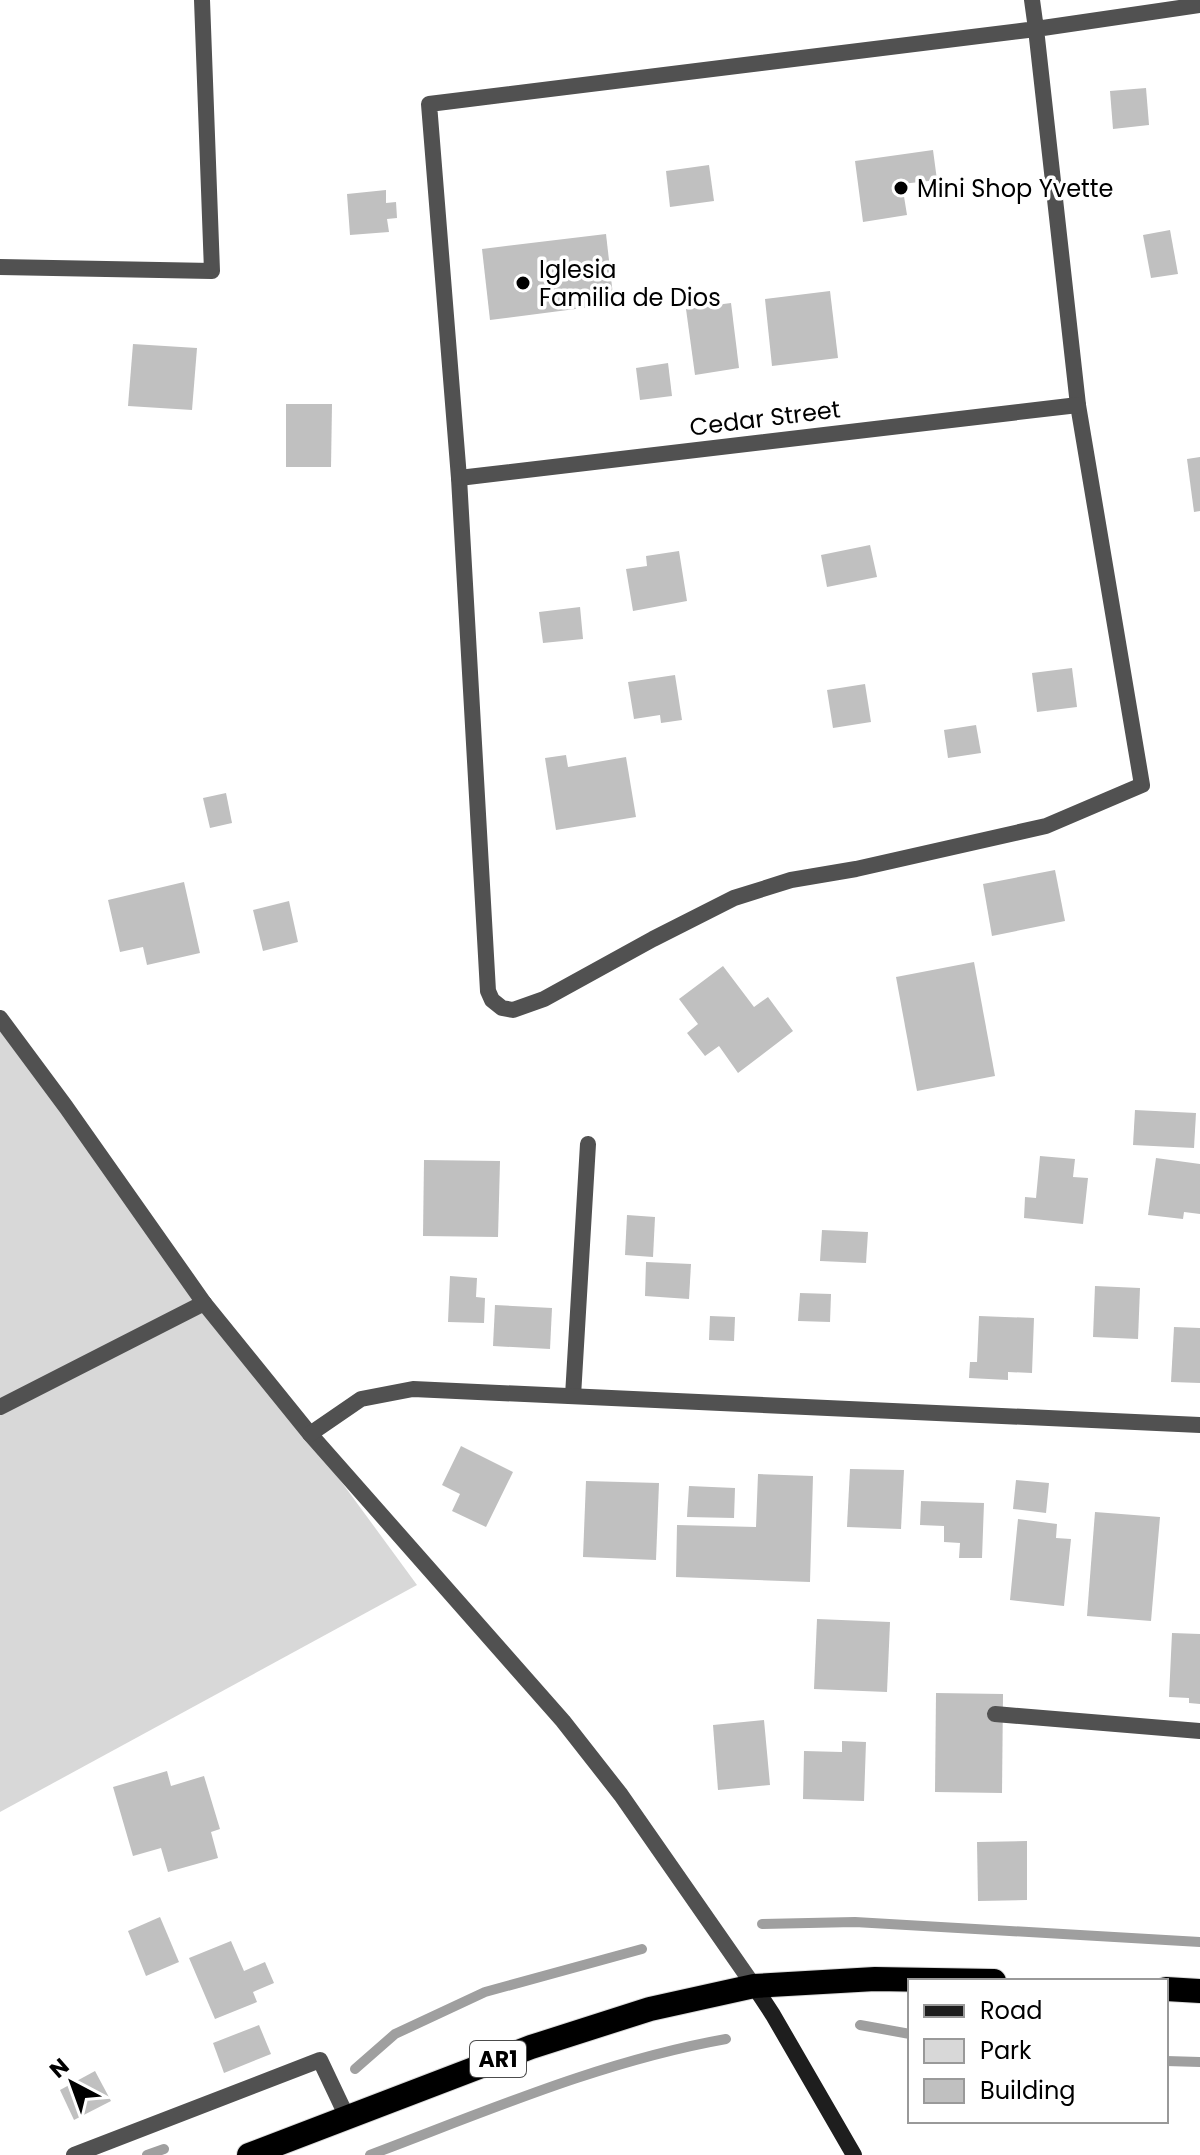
<svg xmlns="http://www.w3.org/2000/svg" width="1200" height="2155" font-family="Poppins,sans-serif">
<rect width="100%" height="100%" fill="#fff"/>
<!-- green -->
<polygon fill="#d8d8d8" points="0,1016 417,1585 0,1812"/>
<g fill="none" stroke-linecap="round" stroke-linejoin="round">
<!-- stream -->
<g stroke="#9f9f9f" stroke-width="10">
<polyline points="762,1924 855,1922 1200,1942"/>
<polyline points="860,2025 910,2034"/>
<polyline points="1166,2061 1200,2062"/>
<polyline points="355,2069 395,2034 485,1992 642,1949"/>
<polyline points="147,2155 164,2149"/>
<path d="M 370,2155 C 487,2111 602,2061 726,2039"/>
</g>
</g>
<!-- building -->
<g fill="#c0c0c0">
<polygon points="1146,88 1149,125 1113,129 1110,91"/>
<polygon points="933,150 937,180 902,184 907,215 863,222 855,161"/>
<polygon points="709,165 714,201 670,207 666,171"/>
<polygon points="386,190 386,203 396,202 397,218 387,219 389,232 350,235 347,194"/>
<polygon points="1170,230 1178,274 1151,278 1143,235"/>
<polygon points="606,234 614,304 490,320 482,249"/>
<polygon points="830,291 838,358 772,366 765,299"/>
<polygon points="731,303 739,368 695,375 686,309"/>
<polygon points="133,344 197,348 192,410 128,406"/>
<polygon points="668,363 672,396 640,400 636,368"/>
<polygon points="286,404 332,404 331,467 286,467"/>
<polygon points="1200,457 1200,511 1194,512 1187,459"/>
<polygon points="870,545 877,577 827,587 821,555"/>
<polygon points="679,551 687,601 633,611 626,569 647,566 646,556"/>
<polygon points="580,607 583,639 543,643 539,612"/>
<polygon points="1072,668 1077,707 1037,712 1032,673"/>
<polygon points="675,675 682,720 661,723 660,715 634,719 628,682"/>
<polygon points="865,684 871,722 833,728 827,690"/>
<polygon points="976,725 981,753 948,758 944,730"/>
<polygon points="566,755 568,767 626,757 636,817 556,830 545,758"/>
<polygon points="226,793 232,823 210,828 203,798"/>
<polygon points="1055,870 1065,921 992,936 983,884"/>
<polygon points="184,882 200,953 147,965 143,947 120,952 108,900"/>
<polygon points="289,901 298,942 263,951 253,910"/>
<polygon points="974,962 995,1076 917,1091 896,977"/>
<polygon points="723,966 754,1007 768,997 793,1031 738,1073 719,1046 705,1056 687,1033 698,1024 679,999"/>
<polygon points="1135,1110 1196,1113 1194,1148 1133,1145"/>
<polygon points="1040,1156 1075,1159 1073,1177 1088,1178 1083,1224 1024,1218 1025,1197 1036,1198"/>
<polygon points="1156,1158 1200,1164 1200,1214 1184,1212 1183,1219 1148,1215"/>
<polygon points="424,1160 500,1161 498,1237 423,1236"/>
<polygon points="627,1215 655,1217 653,1257 625,1255"/>
<polygon points="822,1230 868,1232 866,1263 820,1261"/>
<polygon points="646,1262 691,1264 689,1299 645,1296"/>
<polygon points="450,1276 477,1278 476,1297 485,1298 484,1323 448,1322"/>
<polygon points="1095,1286 1140,1288 1138,1339 1093,1337"/>
<polygon points="800,1293 831,1294 830,1322 798,1321"/>
<polygon points="495,1305 552,1308 550,1349 493,1346"/>
<polygon points="710,1316 735,1317 734,1341 709,1340"/>
<polygon points="979,1316 1034,1318 1032,1373 1008,1372 1008,1380 969,1378 970,1362 977,1362"/>
<polygon points="1174,1327 1200,1328 1200,1383 1171,1382"/>
<polygon points="461,1446 513,1472 486,1527 452,1511 460,1494 442,1485"/>
<polygon points="850,1469 904,1470 901,1529 847,1527"/>
<polygon points="758,1474 813,1476 810,1582 676,1577 677,1525 756,1527"/>
<polygon points="1016,1480 1049,1483 1046,1513 1013,1509"/>
<polygon points="586,1481 659,1483 656,1560 583,1557"/>
<polygon points="689,1486 735,1488 734,1518 687,1517"/>
<polygon points="921,1501 984,1503 982,1558 959,1558 960,1543 944,1542 944,1526 920,1525"/>
<polygon points="1095,1512 1160,1517 1151,1621 1087,1616"/>
<polygon points="1018,1519 1057,1524 1056,1538 1071,1539 1064,1606 1010,1600"/>
<polygon points="817,1619 890,1622 887,1692 814,1689"/>
<polygon points="1172,1633 1200,1634 1200,1704 1189,1703 1189,1698 1169,1697"/>
<polygon points="936,1693 1003,1694 1002,1793 935,1792"/>
<polygon points="764,1720 770,1785 718,1790 713,1725"/>
<polygon points="842,1741 866,1742 864,1801 803,1799 804,1751 842,1752"/>
<polygon points="167,1771 171,1786 204,1776 220,1829 211,1832 218,1858 168,1872 161,1848 133,1856 113,1787"/>
<polygon points="1027,1841 1027,1900 978,1901 977,1842"/>
<polygon points="160,1917 179,1962 146,1976 128,1931"/>
<polygon points="231,1941 244,1971 265,1962 274,1983 253,1992 257,2002 215,2019 189,1958"/>
<polygon points="259,2025 271,2054 224,2073 213,2043"/>
<polygon points="95,2071 111,2101 74,2120 60,2090"/>
</g>
<g fill="none" stroke-linecap="round" stroke-linejoin="round">
<defs>
<g id="highway">
<polyline points="1166,1989 1200,1991"/>
<polyline points="249,2155 531,2047 650,2009 754,1986 875,1979 994,1981"/>
</g>
</defs>
<!-- highway casing -->
<use href="#highway" stroke="#dbdbdb" stroke-width="26"/>
<!-- lane -->
<g stroke="#515151" stroke-width="16">
<polyline points="573,1396 588,1144"/>
<polyline points="995,1714 1200,1731"/>
</g>
<!-- street -->
<g stroke="#515151" stroke-width="16">
<polyline points="1032,0 1036,29 1078,405 1142,785 1046,826 856,869 791,880 734,898 653,939 544,999 513,1010 502,1008 492,1000 488,991 459,478 429,104 1036,29 1200,5"/>
<polyline points="0,267 212,271 202,0"/>
<polyline points="459,478 1078,405"/>
<polyline points="0,1018 66,1107 204,1303 310,1434 563,1721 621,1795 754,1986"/>
<polyline points="0,1407 204,1303"/>
<polyline points="310,1434 361,1399 413,1389 1200,1425"/>
<polyline points="74,2155 320,2060 347,2117"/>
</g>
<!-- secondary -->
<polyline stroke="#1e1e1e" stroke-width="16" points="754,1986 773,2015 854,2155"/>
<!-- highway -->
<use href="#highway" stroke="#000" stroke-width="24"/>
</g>
<!-- markers -->
<g fill="#000" stroke="#fff" stroke-width="3">
<circle cx="901" cy="188" r="8"/>
<circle cx="523" cy="283" r="8"/>
</g>
<g text-anchor="middle" dominant-baseline="central" stroke-width="7" stroke-linejoin="round" paint-order="stroke">
<!-- shield labels -->
<rect fill="#fff" stroke="#4c4c4c" stroke-width="2" x="470" y="2041" width="56" height="36" rx="6"/>
<g font-size="22" font-weight="bold" fill="#000">
<text x="498" y="2059">AR1</text>
</g>
<!-- poi labels -->
<g font-size="24" fill="#000" stroke="#fff" text-anchor="start">
<text x="917" y="188">Mini Shop Yvette</text>
<text x="539" y="269">Iglesia<tspan x="539" dy="28">Familia de Dios</tspan></text>
</g>
<!-- street labels -->
<g font-size="24" fill="#000" stroke="#fff">
<text transform="translate(765 418) rotate(-7)">Cedar Street</text>
</g>
</g>
<!-- legend -->
<rect x="908" y="1979" width="260" height="144" fill="#ffffff" stroke="#999999" stroke-width="2"/>
<rect x="924" y="2005" width="40" height="12" fill="#1e1e1e" stroke="#999999" stroke-width="2"/>
<text x="980" y="2019" font-size="24" fill="#000000">Road</text>
<rect x="924" y="2039" width="40" height="24" fill="#d8d8d8" stroke="#999999" stroke-width="2"/>
<text x="980" y="2059" font-size="24" fill="#000000">Park</text>
<rect x="924" y="2079" width="40" height="24" fill="#c0c0c0" stroke="#999999" stroke-width="2"/>
<text x="980" y="2099" font-size="24" fill="#000000">Building</text>
<!-- north arrow -->
<g transform="translate(72 2083) rotate(319)" stroke="#ffffff" stroke-width="6" paint-order="stroke">
<path d="M0-6L14 30L0 20L-14 30Z" fill="#000000"/>
<text y="-12" font-size="22" font-weight="bold" text-anchor="middle" fill="#000000">N</text>
</g>
</svg>
